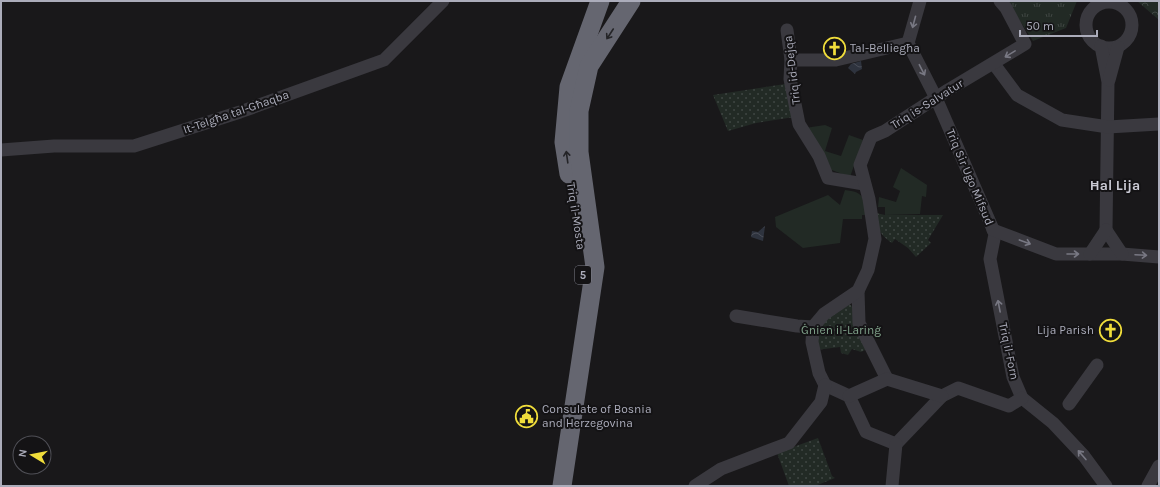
<svg xmlns="http://www.w3.org/2000/svg" width="1160" height="487" font-family="Karla,sans-serif">
<defs>
<pattern id="forest-crowns" width="20" height="18" patternUnits="userSpaceOnUse"><rect width="20" height="18" fill="#222a25"/><path d="M2 6a3 3 0 1 1 6 0M12 15a3 3 0 1 1 6 0" fill="none" stroke="#3f4643"/></pattern>
<pattern id="park-tufts" width="24" height="20" patternUnits="userSpaceOnUse"><rect width="24" height="20" fill="#222a25"/><path d="M3 7l-1-3M5 7V3M7 7l1-3M15 17l-1-3M17 17v-4M19 17l1-3" fill="none" stroke="#3f4643"/></pattern>
<pattern id="garden-dots" width="8" height="8" patternUnits="userSpaceOnUse"><rect width="8" height="8" fill="#222a25"/><path d="M2 2h.1M6 6h.1" fill="none" stroke="#3f4643" stroke-width="1.8" stroke-linecap="round"/></pattern>
<pattern id="water-waves" width="16" height="10" patternUnits="userSpaceOnUse"><rect width="16" height="10" fill="#2e333e"/><path d="M0 5q4-4 8 0t8 0" fill="none" stroke="#4a4e58"/></pattern>
</defs>
<rect width="100%" height="100%" fill="#19181a"/>
<!-- grass -->
<g fill="#222a25">
<polygon points="825,125 832,128 825,151 841,156 849,135 863,140 850,177 816,164 805,128"/>
<polygon points="901,168 927,185 926,197 922,196 920,214 885,215 885,207 878,207 879,197 896,202 900,191 893,187"/>
<path d="M 845,190 C 864,192 864,198 868,215 L 862,215 L 862,219 L 843,219 L 840,243 L 803,248 L 776,227 L 775,217 L 828,195 L 840,205 Z"/>
</g>
<!-- forest -->
<polygon fill="url(#forest-crowns)" points="1137,1 1159,1 1159,20"/>
<!-- park -->
<polygon fill="url(#park-tufts)" points="1007,1 1077,1 1066,28 1033,41"/>
<!-- garden -->
<g fill="url(#garden-dots)">
<polygon points="785,84 794,117 756,123 728,131 713,95"/>
<path d="M 876,213 L 885,215 L 943,215 L 928,240 L 931,243 L 916,257 L 908,248 L 895,239 L 892,243 C 878,233 879,230 876,213 Z"/>
<path d="M 847,301 L 855,310 L 869,348 L 861,352 L 852,349 L 848,355 L 841,353 L 840,347 L 816,350 C 818,324 826,316 847,301 Z"/>
<polygon points="818,438 832,476 835,478 815,486 789,486 777,453"/>
</g>
<!-- water -->
<g fill="url(#water-waves)">
<polygon points="861,61 862,69 856,72 855,74 848,68 851,64"/>
<polygon points="765,226 763,241 751,237 752,231 758,232"/>
</g>
<g fill="none" stroke-linecap="round" stroke-linejoin="round">
<!-- minor -->
<g stroke="#3a393f" stroke-width="13">
<polyline points="920,1 908,43 936,98 995,234 990,259 1013,377 1022,398 1053,423 1084,456 1106,486"/>
<circle cx="1109" cy="25" r="23"/>
<polyline points="787,30 791,60 790,79 799,124 819,156 828,178 864,184"/>
<polyline points="1101,46 1108,82 1106,230"/>
<polyline points="791,60 836,60 908,43"/>
<polyline points="994,64 1017,95 1062,120 1108,127 1159,124"/>
<polyline points="1109,80 1118,47"/>
<polyline points="1,150 54,146 134,146 240,112 384,60 443,1"/>
<polyline points="993,230 1056,254 1122,254 1159,257"/>
<polyline points="1106,230 1122,254"/>
<polyline points="1090,254 1106,230"/>
<polyline points="858,291 859,323 887,379"/>
<polyline points="736,316 797,326 813,327"/>
<polyline points="825,385 819,373 812,342 813,327 824,314 858,291 868,270 875,239 869,199 860,165 871,137 885,131 948,90 1025,44 1006,8 1000,1"/>
<polyline points="825,385 849,396 866,432 896,444 942,396 958,388 1009,406 1022,398"/>
<polyline points="849,396 887,379 942,396"/>
<polyline points="1069,404 1097,365"/>
<polyline points="695,486 721,469 789,443 821,402 825,385"/>
<polyline points="892,486 896,444"/>
<polyline points="1148,486 1159,466"/>
</g>
<!-- highway -->
<g stroke="#656670" stroke-width="19">
<polyline points="569,174 564,142 569,87 600,1"/>
<polyline points="562,486 595,267 579,152 579,111 589,66 631,1"/>
</g>
</g>
<!-- one-way arrows -->
<defs><path id="oneway-shaft" d="M-6 0H5M1.5-3L5.5 0L1.5 3" fill="none" stroke-width="1.6" stroke-linecap="round" stroke-linejoin="round"/></defs>
<g stroke="#787883">
<use href="#oneway-shaft" transform="translate(914 22) rotate(105)"/>
<use href="#oneway-shaft" transform="translate(1010 54) rotate(149)"/>
<use href="#oneway-shaft" transform="translate(922 70) rotate(63)"/>
<use href="#oneway-shaft" transform="translate(1025 242) rotate(20)"/>
<use href="#oneway-shaft" transform="translate(1073 254)"/>
<use href="#oneway-shaft" transform="translate(1141 255) rotate(3)"/>
<use href="#oneway-shaft" transform="translate(999 306) rotate(-101)"/>
<use href="#oneway-shaft" transform="translate(1082 455) rotate(-131)"/>
</g>
<g stroke="#242427">
<use href="#oneway-shaft" transform="translate(610 34) rotate(123)"/>
<use href="#oneway-shaft" transform="translate(567 157) rotate(-98)"/>
</g>
<!-- icons -->
<defs>
<symbol id="church-ring" viewBox="-11 -11 22 22"><circle r="9.5" fill="#141315" stroke="#f0dd3b" stroke-width="1.5"/><path d="M-1.2-6h2.4v3.5h3.3v2.4h-3.3V6h-2.4V-.1h-3.3v-2.4h3.3Z" fill="#f0dd3b"/></symbol>
<symbol id="civic-ring" viewBox="-11 -11 22 22"><circle r="9.5" fill="#141315" stroke="#f0dd3b" stroke-width="1.5"/><path d="M-.6-6.5H3V-4.5H.6V-3L4-1V1h2V6H-6V1h2V-1L-.6-3ZM-1.2 2.5V6h2.4V2.5Z" fill="#f0dd3b"/></symbol>
</defs>
<g fill-rule="evenodd">
<use href="#church-ring" x="822" y="36" width="25" height="25"/>
<use href="#church-ring" x="1098" y="318" width="25" height="25"/>
<use href="#civic-ring" x="514" y="404" width="25" height="25"/>
</g>
<g text-anchor="middle" dominant-baseline="central" stroke-width="4" stroke-linejoin="round" paint-order="stroke">
<!-- shield labels -->
<rect fill="#141315" stroke="#7e7e88" stroke-width="1" x="575" y="266" width="16" height="18" rx="3"/>
<g font-size="11" font-weight="bold" fill="#abacba">
<text x="583" y="275">5</text>
</g>
<!-- poi labels -->
<g font-size="12" fill="#abacba" stroke="#141315" text-anchor="start">
<text x="850" y="48">Tal-Belliegħa</text>
<text x="1094" y="330" text-anchor="end">Lija Parish</text>
<text x="542" y="409">Consulate of Bosnia<tspan x="542" dy="14">and Herzegovina</tspan></text>
</g>
<!-- street labels -->
<g font-size="12" fill="#abacba" stroke="#141315">
<text transform="translate(792 70) rotate(-97)">Triq id-Dejqa</text>
<text transform="translate(927 104) rotate(-32)">Triq is-Salvatur</text>
<text transform="translate(236 112) rotate(-19)">It-Telgħa tal-Għaqba</text>
<text transform="translate(970 177) rotate(67)">Triq Sir Ugo Mifsud</text>
<text transform="translate(576 216) rotate(81)">Triq il-Mosta</text>
<text transform="translate(1009 351) rotate(78)">Triq il-Forn</text>
</g>
<!-- park labels -->
<g font-size="12" fill="#82a48c" stroke="#141315">
<text x="841" y="330">Ġnien il-Larinġ</text>
</g>
<!-- quarter labels -->
<g font-size="14" font-weight="bold" fill="#ccccd6" stroke="#141315">
<text x="1115" y="185">Ħal Lija</text>
</g>
</g>
<!-- border -->
<rect width="1160" height="487" fill="none" stroke="#abacba" stroke-width="4"/>
<!-- north arrow -->
<g transform="translate(32 455) rotate(280)"><circle r="19" fill="#141315" stroke="#505057"/>
<path d="M0-3L7 15L0 10L-7 15Z" fill="#f0dd3b"/>
<text y="-6" font-size="11" font-weight="bold" text-anchor="middle" fill="#abacba">N</text>
</g>
<!-- scale -->
<path d="M1020 30v6h77v-6" fill="none" stroke="#abacba" stroke-width="2"/>
<text x="1026" y="30" font-size="12" fill="#abacba" stroke="#141315" stroke-width="3" paint-order="stroke">50 m</text>
</svg>
